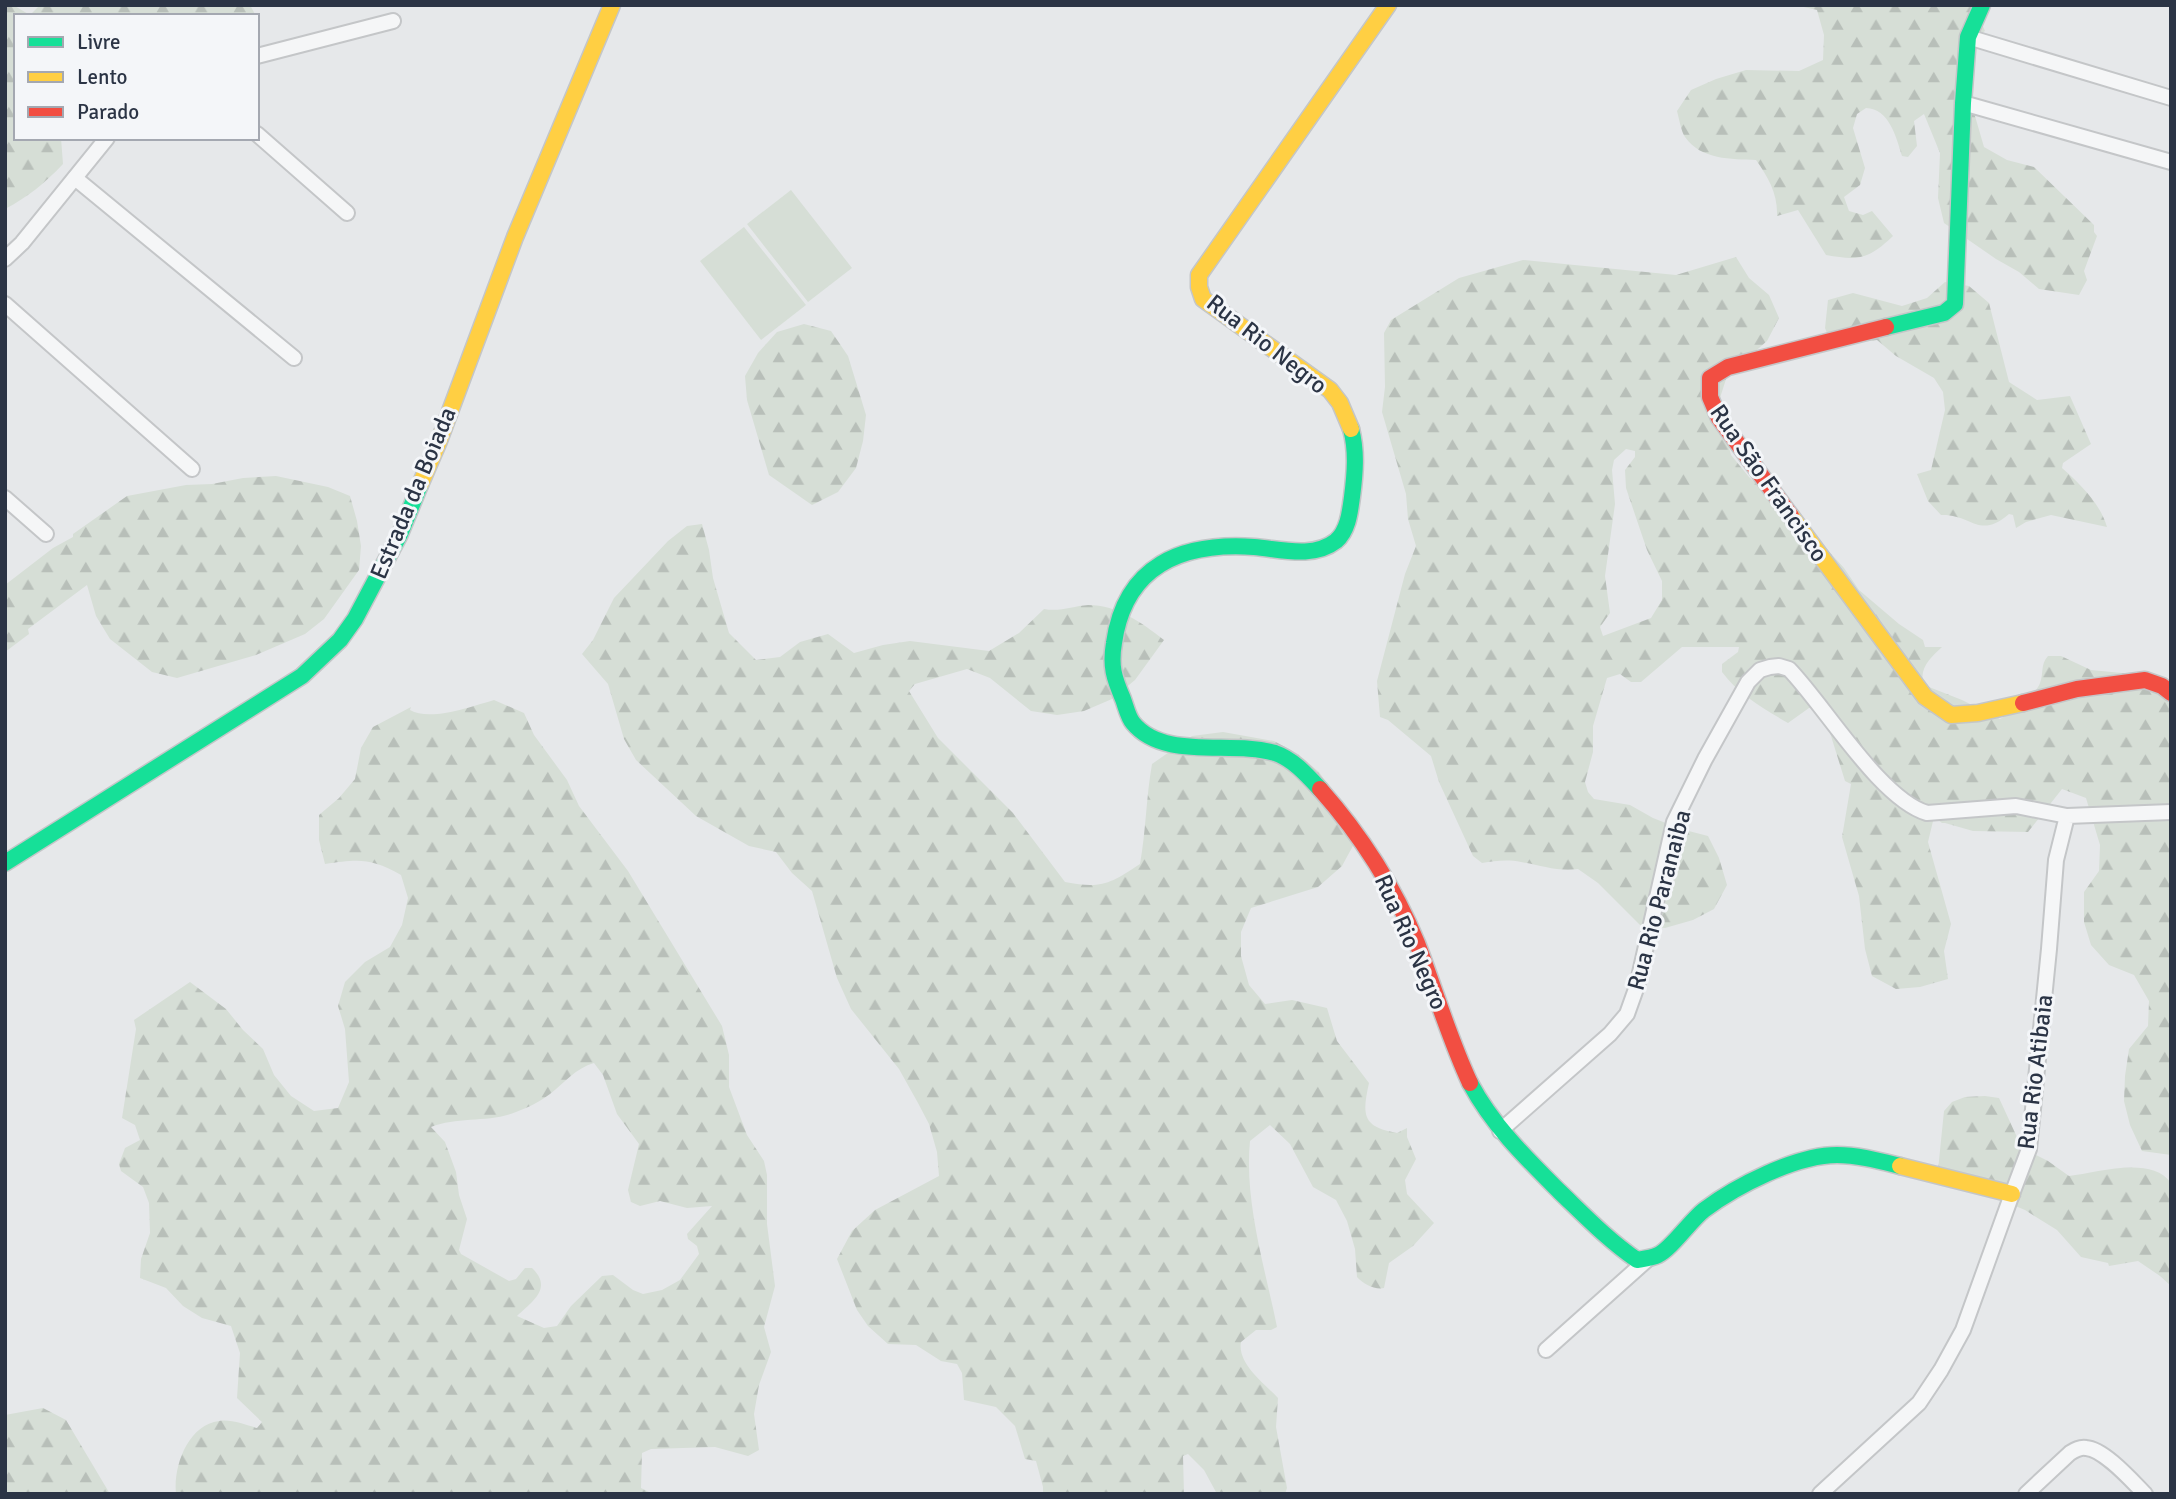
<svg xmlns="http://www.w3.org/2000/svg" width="2176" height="1499" font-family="Signika,sans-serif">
<defs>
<pattern id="forest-firs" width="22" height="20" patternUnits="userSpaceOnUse" patternTransform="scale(1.75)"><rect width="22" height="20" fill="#d6ded6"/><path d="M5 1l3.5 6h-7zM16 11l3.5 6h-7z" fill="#b8bfb9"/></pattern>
</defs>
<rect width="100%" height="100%" fill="#e6e8ea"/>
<!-- grass -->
<g fill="#d6ded6">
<polygon points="791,190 852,268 808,302 747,224"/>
<polygon points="744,227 806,305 761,340 700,261"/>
</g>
<!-- forest -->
<g fill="url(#forest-firs)" fill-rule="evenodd">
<path d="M 5,5 L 13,5 L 30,15 L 40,5 L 250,5 L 256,16 L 16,16 L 16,138 L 61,138 L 63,164 C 45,183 28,197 5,209 Z"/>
<path d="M 1795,5 L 1978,5 L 1981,22 L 1985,31 L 1968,42 L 1968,92 L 1984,147 L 2007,160 L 2034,167 L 2094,225 L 2094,232 L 2097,236 L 2084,271 L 2087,280 L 2079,295 L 2039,289 L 2019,272 L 1996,259 L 1944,223 L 1938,198 L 1940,153 L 1924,114 L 1914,121 L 1917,146 L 1908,157 L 1902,156 C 1896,136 1889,109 1866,108 L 1857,114 L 1853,128 L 1865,168 L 1860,185 L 1844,197 L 1849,211 L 1863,215 L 1872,211 L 1893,236 C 1869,259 1859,261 1826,255 L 1798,210 L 1777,216 C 1778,194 1768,177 1756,160 C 1731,159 1701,160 1685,137 C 1681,131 1679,118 1677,111 L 1691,90 L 1716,79 L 1746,70 L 1799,71 L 1823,60 L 1824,35 L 1817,10 Z"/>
<path d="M 1736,257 L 1749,278 L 1769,295 L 1779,318 L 1767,341 L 1727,376 L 1719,401 L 1724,430 L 1731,455 L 1749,477 L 1825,547 L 1844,568 L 1859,590 L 1899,624 L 1923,640 L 1925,647 L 1942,647 C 1931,657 1918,669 1924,685 L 1962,700 L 2000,719 L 2028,703 C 2032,692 2037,691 2040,683 C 2044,673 2040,665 2048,656 L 2061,656 L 2091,670 L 2153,676 L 2154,685 L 2171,705 L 2171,1155 L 2142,1151 L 2130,1125 L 2124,1101 L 2125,1076 L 2129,1049 L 2148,1026 L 2149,1001 L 2134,975 L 2109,965 L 2091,945 L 2084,922 L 2084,892 L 2099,871 L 2100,845 L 2086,798 L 2062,789 L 2028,832 L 1973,831 L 1945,823 L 1942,823 L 1934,817 L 1928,842 L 1951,924 L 1944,951 L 1948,979 L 1920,987 L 1896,989 L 1872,976 L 1865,949 L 1859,896 L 1842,837 L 1851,784 L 1845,781 L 1822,707 L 1809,708 L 1788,723 C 1764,709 1738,694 1722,672 L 1722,664 L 1738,652 L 1739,647 L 1682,647 L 1641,682 L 1631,682 L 1620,674 L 1607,678 L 1593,726 L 1593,752 L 1585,782 L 1588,792 L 1594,799 L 1630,805 L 1653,818 L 1681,829 L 1708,836 L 1719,858 L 1727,885 L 1714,909 L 1693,920 L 1665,928 L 1640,925 L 1598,883 L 1578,869 C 1558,872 1540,865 1521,862 C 1507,859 1495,861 1482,863 L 1473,856 L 1439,782 L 1431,756 L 1388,720 L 1380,717 L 1377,681 L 1405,574 L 1416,546 L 1408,519 L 1406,494 L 1382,412 L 1385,387 L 1384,333 L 1391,320 L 1459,278 L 1523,260 L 1676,275 ZM 1626,449 L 1635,451 L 1635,457 L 1625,470 L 1626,488 L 1647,550 L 1662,581 L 1662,600 L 1651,618 L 1603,636 L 1600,627 L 1610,613 L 1605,576 L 1615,504 L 1612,470 L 1614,460 Z"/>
<path d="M 1945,282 L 1969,286 L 1989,303 L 2009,382 L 2037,400 L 2070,396 L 2091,444 L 2063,463 L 2062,468 C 2080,484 2100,503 2107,527 L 2051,515 L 2026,522 L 2016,528 L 2013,515 L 2009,514 C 1979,540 1972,514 1941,515 L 1928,501 L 1917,474 L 1931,470 L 1945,410 L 1943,392 L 1934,378 L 1896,356 L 1877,340 L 1832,346 L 1825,328 L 1828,300 L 1853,293 L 1902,306 L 1927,298 Z"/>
<polygon points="804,324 831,331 848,356 866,415 863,441 856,468 838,492 812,505 769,475 747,400 745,376 758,353 777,332"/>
<polygon points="276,476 328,487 350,496 357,521 361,546 359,570 324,619 305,634 256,655 177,678 152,672 110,639 96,616 87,585 28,629 29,634 5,652 5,585 53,548 73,537 73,534 127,496 186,485 212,484 243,478"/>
<path d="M 702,524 L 709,550 L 713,578 L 729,633 L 756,660 L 780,657 L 800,642 L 828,634 L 854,653 L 883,645 L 910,641 L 989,651 L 1019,633 L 1044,609 C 1060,612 1073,606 1088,605 C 1118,605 1142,623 1164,640 L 1135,680 L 1112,699 L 1084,711 L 1057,715 L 1031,711 L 990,678 L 967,669 L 915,684 L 909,691 L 938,738 L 1013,813 L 1065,882 C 1101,889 1110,884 1140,864 C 1146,831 1146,798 1152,764 L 1192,736 L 1223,732 L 1274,741 L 1298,754 L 1319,772 L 1347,812 L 1355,842 L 1342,866 L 1318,887 L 1251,908 L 1241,932 L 1241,956 L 1249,985 L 1265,1004 L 1292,1000 L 1327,1008 L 1337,1041 L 1369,1083 C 1362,1115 1362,1127 1397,1133 L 1407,1128 L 1407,1137 L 1416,1159 L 1405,1180 L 1407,1194 L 1434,1223 L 1413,1246 L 1389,1263 L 1384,1288 C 1375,1290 1363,1284 1357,1277 L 1355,1249 L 1347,1221 L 1336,1200 L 1313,1187 L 1290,1144 L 1270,1125 L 1250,1141 C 1244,1201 1265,1268 1277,1327 L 1271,1330 L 1256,1330 L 1241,1342 C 1237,1364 1265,1384 1278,1398 L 1276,1427 L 1287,1488 L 1285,1494 L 1217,1494 L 1204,1470 L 1188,1454 L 1183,1456 L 1184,1494 L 1043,1494 L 1043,1487 L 1036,1461 L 1025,1459 L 1015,1426 L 996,1407 L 964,1400 L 962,1373 L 957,1364 L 941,1361 L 916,1345 L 888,1344 L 868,1326 L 857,1310 L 837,1259 L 852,1231 L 875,1210 L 939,1176 L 937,1152 L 929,1124 L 918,1103 L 899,1069 L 851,1009 L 837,978 L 812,891 L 792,873 L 776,852 L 749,846 L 696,816 L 636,760 L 624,739 L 608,684 L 582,654 L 593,640 L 614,598 L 668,541 L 687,526 Z"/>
<path d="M 494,700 L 524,713 L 534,735 L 567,780 L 579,806 L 628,871 L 722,1026 L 729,1055 L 729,1087 L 747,1135 L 764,1161 L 767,1175 L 767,1224 L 775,1286 L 764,1327 L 771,1352 L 759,1385 L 754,1414 L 759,1450 L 748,1456 L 715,1447 L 651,1449 L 642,1453 L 641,1488 L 649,1492 L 673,1494 L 176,1494 C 173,1466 188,1425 219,1421 C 231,1419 246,1425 257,1428 L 262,1422 L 237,1398 L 240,1353 L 231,1326 L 202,1318 L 183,1306 L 166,1288 L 140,1278 L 141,1259 L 150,1233 L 149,1203 L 143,1187 L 121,1171 L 119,1164 L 125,1148 L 140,1140 L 135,1125 L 122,1118 L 136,1029 L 134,1020 L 190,982 L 226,1009 L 243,1030 L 263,1049 L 274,1075 L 291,1096 L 314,1111 L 338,1108 L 349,1082 L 345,1029 L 338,1006 L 345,982 L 365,962 L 390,947 L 402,925 L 408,898 L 401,875 C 371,858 359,859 325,864 L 319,840 L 319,815 L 339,798 L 355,779 L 361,748 L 373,727 L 411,707 L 410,710 C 430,722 473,706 494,700 ZM 594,1063 L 603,1075 L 617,1114 L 639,1144 L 628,1190 L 631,1202 L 640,1206 L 660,1201 L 687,1208 L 712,1206 L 687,1234 L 688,1239 L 697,1246 L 699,1254 L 680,1280 L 662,1290 L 643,1294 L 633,1290 L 613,1275 L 602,1276 L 571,1306 L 557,1326 L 544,1328 L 517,1316 C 533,1301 553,1288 532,1268 L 525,1268 L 516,1279 L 509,1281 L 461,1254 L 459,1250 L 467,1219 L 459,1195 L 456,1172 L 445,1142 L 431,1127 C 458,1116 489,1123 516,1112 C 527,1108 541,1101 550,1094 C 564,1083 576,1068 594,1063 Z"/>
<path d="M 1985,1096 L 1999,1098 L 2022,1148 L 2048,1161 L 2069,1176 C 2097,1173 2151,1155 2171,1183 L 2171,1286 L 2160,1276 L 2138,1261 L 2109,1266 L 2108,1263 L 2081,1257 L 2057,1230 L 2025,1210 L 1984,1193 L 1937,1180 L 1944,1111 L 1952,1102 L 1965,1097 Z"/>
<polygon points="43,1408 66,1420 110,1494 5,1494 5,1415"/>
</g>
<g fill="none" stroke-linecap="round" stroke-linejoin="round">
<defs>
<g id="street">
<polyline points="1968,37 2171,98"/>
<polyline points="257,56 393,21"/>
<polyline points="1963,103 2171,162"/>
<polyline points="257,134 347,213"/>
<polyline points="75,178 294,358"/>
<polyline points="5,259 22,243 107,138"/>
<polyline points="5,304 192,469"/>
<polyline points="5,498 46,534"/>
<path d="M 1500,1131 L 1610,1034 L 1627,1014 L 1637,986 L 1674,822 L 1705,759 L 1748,682 L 1760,670 L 1770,667 L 1779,666 L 1789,669 C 1825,706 1880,799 1927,813 L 2016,806 L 2067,816"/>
<polyline points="1546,1350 1649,1258"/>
<polyline points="1820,1494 1919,1403 1941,1370 1963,1330 2012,1194 2029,1149 2049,949 2056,860 2067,816 2171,812"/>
<path d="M 2026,1494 L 2070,1453 C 2075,1450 2080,1447 2086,1448 C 2104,1449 2132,1481 2145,1494"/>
</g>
<g id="fast">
<polyline points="1886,327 1944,313 1955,304 1963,103 1968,37 1982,5"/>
<path d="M 1320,789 C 1307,775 1293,759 1275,753 C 1232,740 1164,761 1133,723 C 1128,717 1126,707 1123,699 C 1114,678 1110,666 1114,643 C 1125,565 1182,542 1254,547 C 1280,549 1313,559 1336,541 C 1348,531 1350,512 1352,497 C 1355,474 1357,451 1351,429"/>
<polyline points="5,863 302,676 340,640 355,619 400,534 420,485"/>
<path d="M 1470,1083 C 1493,1126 1526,1158 1560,1192 C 1585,1216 1608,1240 1637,1260 C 1643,1259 1652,1258 1658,1255 C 1671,1249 1691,1220 1704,1210 C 1736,1186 1796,1155 1837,1155 C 1858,1155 1880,1161 1900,1166"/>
</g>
<g id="slow">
<polyline points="1351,429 1340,403 1330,390 1203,299 1199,287 1199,275 1388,5"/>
<polyline points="420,485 439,441 515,237 612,5"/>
<polyline points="1791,516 1925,697 1951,715 1978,713 2023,703"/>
<polyline points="1900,1166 2012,1194"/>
</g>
<g id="jam">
<polyline points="1791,516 1719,418 1710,397 1710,378 1728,367 1886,327"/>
<polyline points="2023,703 2077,689 2145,680 2162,686 2171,693"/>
<path d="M 1320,789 C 1360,834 1394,887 1417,943 C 1435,990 1449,1038 1470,1083"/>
</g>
</defs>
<!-- street casing -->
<use href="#street" stroke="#c4c6c8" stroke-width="18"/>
<!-- fast casing -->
<use href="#fast" stroke="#c4c6c8" stroke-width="19"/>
<!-- slow casing -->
<use href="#slow" stroke="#c4c6c8" stroke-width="19"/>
<!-- jam casing -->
<use href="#jam" stroke="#c4c6c8" stroke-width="19"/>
<!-- street -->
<use href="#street" stroke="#f5f6f7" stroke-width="14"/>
<!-- fast -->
<use href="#fast" stroke="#16e098" stroke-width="16"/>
<!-- slow -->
<use href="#slow" stroke="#ffcf43" stroke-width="16"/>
<!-- jam -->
<use href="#jam" stroke="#f24e42" stroke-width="16"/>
</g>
<g text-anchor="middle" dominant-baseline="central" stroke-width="6" stroke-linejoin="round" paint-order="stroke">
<!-- street labels -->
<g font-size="24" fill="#2b3445" stroke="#f4f6f9">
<text transform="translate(1267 344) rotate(38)">Rua Rio Negro</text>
<text transform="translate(1769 483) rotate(55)">Rua São Francisco</text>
<text transform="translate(413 493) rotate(-67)">Estrada da Boiada</text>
<text transform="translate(1659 900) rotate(-75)">Rua Rio Paranaiba</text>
<text transform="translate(1411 942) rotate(66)">Rua Rio Negro</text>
<text transform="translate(2035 1072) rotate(-83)">Rua Rio Atibaia</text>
</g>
</g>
<!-- border -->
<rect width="2176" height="1499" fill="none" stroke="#2b3445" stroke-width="14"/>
<!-- legend -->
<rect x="14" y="14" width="245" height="126" fill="#f4f6f9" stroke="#a4a8b1" stroke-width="2"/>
<rect x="28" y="37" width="35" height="10" fill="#16e098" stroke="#a4a8b1" stroke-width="2"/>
<text x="77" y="49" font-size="21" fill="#2b3445">Livre</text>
<rect x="28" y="72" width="35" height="10" fill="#ffcf43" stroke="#a4a8b1" stroke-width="2"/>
<text x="77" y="84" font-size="21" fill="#2b3445">Lento</text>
<rect x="28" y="107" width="35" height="10" fill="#f24e42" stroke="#a4a8b1" stroke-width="2"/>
<text x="77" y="119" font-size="21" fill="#2b3445">Parado</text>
</svg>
